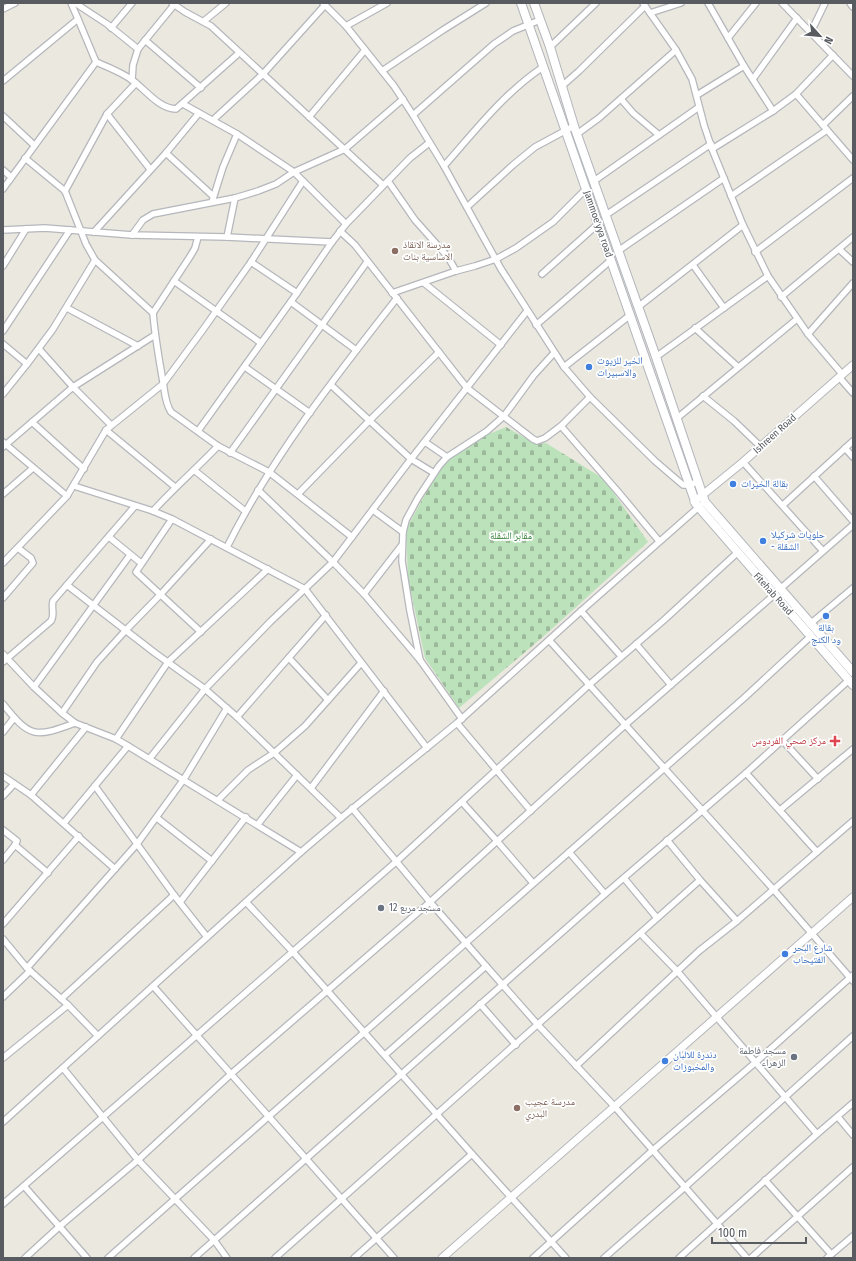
<svg xmlns="http://www.w3.org/2000/svg" width="856" height="1261" font-family="'Fira Sans Condensed','Noto Naskh Arabic',sans-serif">
<defs>
<pattern id="cemetery-stones" width="16" height="16" patternUnits="userSpaceOnUse"><rect width="16" height="16" fill="#bce2bb"/><path d="M2 7V4a2 2 0 0 1 4 0v3zM10 15v-3a2 2 0 0 1 4 0v3z" fill="#9cba9b"/></pattern>
</defs>
<rect width="100%" height="100%" fill="#ebe8df"/>
<!-- cemetery -->
<polygon fill="url(#cemetery-stones)" points="506,427 536,444 546,443 604,479 648,542 544,636 459,708 425,658 408,578 406,529 443,462 477,439"/>
<g fill="none" stroke-linecap="round" stroke-linejoin="round">
<defs>
<g id="minor">
<polyline points="75,3 107,24 138,49"/>
<polyline points="172,3 185,12 211,26 383,185"/>
<polyline points="323,3 346,26 394,86 413,115 444,166 501,269 564,367 590,397 655,461 683,485 688,485 698,482"/>
<polyline points="643,3 676,50 692,79 704,125 712,149 743,225 768,276 808,334 842,374"/>
<polyline points="708,3 744,66 773,111"/>
<polyline points="782,3 853,76"/>
<polyline points="850,3 853,7"/>
<polyline points="3,9 15,3"/>
<polyline points="650,13 681,3"/>
<polyline points="204,21 226,3"/>
<polyline points="346,26 387,3"/>
<polyline points="111,28 132,3"/>
<polyline points="811,32 825,3"/>
<polyline points="728,38 756,3"/>
<polyline points="145,40 201,88"/>
<polyline points="550,47 596,3"/>
<path d="M 96,62 C 108,67 121,72 132,80 C 146,90 158,108 176,109 L 239,53"/>
<polyline points="382,71 443,30 486,3"/>
<polyline points="753,79 797,18"/>
<polyline points="132,80 133,65 138,49 174,5"/>
<polyline points="3,81 78,19 71,3"/>
<polyline points="562,86 579,71 645,6"/>
<polyline points="796,94 853,160"/>
<polyline points="697,95 744,66"/>
<polyline points="621,99 633,113 659,135"/>
<polyline points="183,104 237,134 294,172 346,224"/>
<polyline points="107,114 150,169"/>
<polyline points="413,115 494,44 513,31 540,20"/>
<polyline points="3,116 34,145"/>
<polyline points="309,117 365,50"/>
<polyline points="213,120 263,74 325,5"/>
<polyline points="823,125 853,96"/>
<polyline points="577,134 599,118 676,50"/>
<polyline points="712,149 773,111 796,94 833,55"/>
<polyline points="166,153 213,196"/>
<path d="M 25,158 L 65,191 L 86,244 L 95,260 L 153,313 C 155,337 159,359 163,382 C 165,393 165,403 171,412 L 218,446 L 269,472 L 352,537"/>
<path d="M 444,166 C 475,131 503,94 543,67"/>
<polyline points="3,170 11,177"/>
<polyline points="388,181 415,220 448,257 456,271"/>
<polyline points="594,181 699,107"/>
<polyline points="3,189 96,62 78,19"/>
<polyline points="65,191 107,114 136,83"/>
<polyline points="731,196 827,130"/>
<polyline points="212,202 223,167 237,134"/>
<polyline points="467,207 513,165 535,147 574,126"/>
<polyline points="606,215 711,144"/>
<polyline points="3,230 45,228 132,235 227,237 332,242 346,224 410,158 429,143"/>
<polyline points="340,231 355,245 467,388 533,439 537,441 545,438 561,426 590,397"/>
<polyline points="94,232 166,153 199,113"/>
<polyline points="132,235 143,220 153,214 235,198 258,191 276,184 294,172 345,149 403,99"/>
<polyline points="227,237 235,198"/>
<polyline points="839,249 853,262"/>
<polyline points="618,251 724,178"/>
<polyline points="755,252 853,178"/>
<polyline points="251,262 297,293"/>
<polyline points="693,265 724,308"/>
<polyline points="3,266 26,229"/>
<polyline points="542,274 598,224"/>
<polyline points="174,281 261,343"/>
<polyline points="424,283 501,345"/>
<polyline points="392,293 456,271 475,266 496,259 516,248 553,222 586,189"/>
<polyline points="781,297 853,237"/>
<polyline points="291,302 356,350"/>
<polyline points="638,307 743,225"/>
<polyline points="67,308 138,346"/>
<polyline points="153,313 191,255 195,248 198,237"/>
<polyline points="536,325 610,261"/>
<polyline points="695,328 738,367"/>
<polyline points="3,331 70,230"/>
<polyline points="808,334 853,283"/>
<polyline points="3,344 27,364"/>
<polyline points="39,349 73,387 111,425"/>
<polyline points="656,357 768,276"/>
<polyline points="245,367 310,413"/>
<polyline points="564,367 629,316"/>
<polyline points="839,377 853,393"/>
<polyline points="331,385 411,459 434,473"/>
<polyline points="3,394 27,364 53,329 95,260"/>
<polyline points="703,396 734,421 761,447"/>
<polyline points="676,419 797,319"/>
<polyline points="32,422 84,469"/>
<polyline points="561,426 620,494 659,541"/>
<polyline points="106,430 175,487"/>
<polyline points="198,431 297,293 332,242"/>
<polyline points="3,442 67,496"/>
<polyline points="425,442 447,457"/>
<polyline points="3,447 73,387 155,335"/>
<polyline points="845,448 853,457"/>
<polyline points="230,453 367,262"/>
<polyline points="743,462 823,551"/>
<polyline points="194,470 245,511"/>
<polyline points="814,476 853,521"/>
<polyline points="74,486 153,511 172,519 305,589 427,748"/>
<polyline points="258,490 333,562 364,594 420,660 462,719"/>
<polyline points="3,494 33,468"/>
<polyline points="298,494 369,421 439,352"/>
<polyline points="783,505 853,441"/>
<polyline points="373,510 403,532"/>
<path d="M 153,511 C 174,488 197,468 218,446"/>
<polyline points="172,519 136,572 201,632"/>
<polyline points="109,537 141,563"/>
<path d="M 227,547 C 272,457 335,377 397,298"/>
<polyline points="3,563 67,496 106,430 163,384 202,331 251,262 303,181"/>
<polyline points="67,585 155,653 205,689 237,717 341,818"/>
<polyline points="780,589 853,525"/>
<polyline points="364,594 402,545"/>
<polyline points="3,598 33,563 31,558 18,548"/>
<polyline points="581,611 621,656"/>
<polyline points="810,624 853,588"/>
<polyline points="549,640 774,890 853,981"/>
<polyline points="636,644 671,685"/>
<polyline points="3,654 34,687 62,713 75,723 116,739 128,746 301,852"/>
<polyline points="289,658 328,700"/>
<polyline points="420,660 410,611 402,561 403,532 406,520 418,498 439,466 447,457 487,431 504,416 534,375 554,353"/>
<path d="M 3,662 L 51,621 C 55,615 51,608 53,601 L 135,506"/>
<polyline points="34,687 130,555"/>
<path d="M 3,704 C 30,738 35,738 75,723"/>
<polyline points="62,713 97,662 126,630 161,594 211,539"/>
<polyline points="237,717 326,615"/>
<polyline points="457,723 531,811"/>
<polyline points="3,732 14,718"/>
<polyline points="116,739 168,662 268,569"/>
<polyline points="782,740 818,779"/>
<polyline points="150,758 205,689 270,622 333,562 411,459 527,311"/>
<polyline points="746,773 817,852"/>
<polyline points="3,776 31,795 115,869"/>
<polyline points="95,786 174,895 207,937"/>
<polyline points="311,788 384,691"/>
<polyline points="31,795 86,727"/>
<polyline points="3,796 14,784"/>
<polyline points="218,800 248,770 274,753 305,726 361,663"/>
<polyline points="462,802 497,841 533,883"/>
<polyline points="352,808 430,902 486,966 538,1025 615,1107 747,1258"/>
<polyline points="780,810 853,749"/>
<polyline points="157,818 212,861"/>
<polyline points="64,823 128,746"/>
<polyline points="258,824 297,775"/>
<polyline points="3,830 17,841 15,845 3,860"/>
<polyline points="667,840 700,880 737,921"/>
<polyline points="15,845 48,873"/>
<polyline points="569,852 605,894"/>
<polyline points="624,878 657,918"/>
<polyline points="180,902 246,817"/>
<polyline points="246,902 293,952 472,1154"/>
<polyline points="3,924 79,836"/>
<polyline points="641,934 678,972 817,1134"/>
<polyline points="3,939 27,968 68,1005 98,1036"/>
<polyline points="27,968 137,844 184,779 227,708"/>
<polyline points="153,986 394,1258"/>
<polyline points="3,997 30,971"/>
<polyline points="61,999 174,895"/>
<polyline points="480,1004 516,1045"/>
<polyline points="385,1055 486,966"/>
<polyline points="3,1058 68,1005"/>
<polyline points="576,1066 699,951 737,921 853,821"/>
<polyline points="63,1068 138,1160 214,1240 227,1258"/>
<polyline points="838,1117 853,1135"/>
<polyline points="3,1122 301,852 341,818 457,723 581,611 701,505"/>
<polyline points="765,1180 831,1254"/>
<polyline points="24,1186 87,1258"/>
<polyline points="3,1204 397,861 590,684 664,620 737,553"/>
<polyline points="25,1258 60,1226 138,1160 231,1074 430,902 625,725 774,595"/>
<polyline points="108,1258 744,698 811,636"/>
<polyline points="194,1258 605,894 746,773 849,680"/>
<polyline points="275,1258 700,880"/>
<polyline points="354,1258 472,1154 566,1258"/>
<polyline points="533,1258 653,1150 756,1062 853,975"/>
<polyline points="604,1258 685,1187 853,1036"/>
<polyline points="679,1258 817,1134 853,1103"/>
<polyline points="751,1258 853,1167"/>
<polyline points="827,1258 853,1236"/>
</g>
<g id="tertiary">
<polyline points="694,502 743,462 853,365"/>
<polyline points="442,1258 853,897"/>
</g>
<g id="secondary">
<polyline points="521,3 696,504 853,685"/>
<polyline points="534,3 550,47 574,126 656,357 705,502 853,672"/>
</g>
</defs>
<!-- minor casing -->
<use href="#minor" stroke="#b5b7bc" stroke-width="8"/>
<!-- tertiary casing -->
<use href="#tertiary" stroke="#b5b7bc" stroke-width="9"/>
<!-- secondary casing -->
<use href="#secondary" stroke="#b3b6bc" stroke-width="10"/>
<!-- minor -->
<use href="#minor" stroke="#fff" stroke-width="5.5"/>
<!-- tertiary -->
<use href="#tertiary" stroke="#fff" stroke-width="7"/>
<!-- secondary -->
<use href="#secondary" stroke="#fff" stroke-width="8"/>
</g>
<!-- markers -->
<g fill="#8d6e63" stroke="#fff" stroke-width="1.5">
<circle cx="395" cy="251" r="4"/>
<circle cx="517" cy="1108" r="4"/>
</g>
<g fill="#3f7fe0" stroke="#fff" stroke-width="1.5">
<circle cx="589" cy="367" r="4"/>
<circle cx="733" cy="484" r="4"/>
<circle cx="763" cy="541" r="4"/>
<circle cx="826" cy="616" r="4"/>
<circle cx="785" cy="954" r="4"/>
<circle cx="665" cy="1061" r="4"/>
</g>
<path fill="#e0444e" stroke="#fff" stroke-width="1.5" d="M833 735h4v4h4v4h-4v4h-4v-4h-4v-4h4z"/>
<g fill="#6b7280" stroke="#fff" stroke-width="1.5">
<circle cx="381" cy="908" r="4"/>
<circle cx="794" cy="1057" r="4"/>
</g>
<g text-anchor="middle" dominant-baseline="central" stroke-width="3.5" stroke-linejoin="round" paint-order="stroke">
<!-- street labels -->
<g font-size="10" fill="#585c60" stroke="#fff">
<text transform="translate(598 224) rotate(71)">Jammoe'yya road</text>
<text transform="translate(775 434) rotate(-42)">Ishreen Road</text>
<text transform="translate(773 594) rotate(48)">Fitehab Road</text>
</g>
<!-- education labels -->
<g font-size="10" fill="#785e54" stroke="#fff" text-anchor="start">
<text x="403" y="245">مدرسة الانقاذ<tspan x="403" dy="12">الاساسية بنات</tspan></text>
<text x="525" y="1102">مدرسة عجيب<tspan x="525" dy="12">البدري</tspan></text>
</g>
<!-- shop labels -->
<g font-size="10" fill="#366cbe" stroke="#fff" text-anchor="start">
<text x="597" y="361">الخير للزيوت<tspan x="597" dy="12">والاسبيرات</tspan></text>
<text x="741" y="484">بقالة الخيرات</text>
<text x="771" y="535">حلويات شركيلا<tspan x="771" dy="12">- الشقلة</tspan></text>
<text x="826" y="628" text-anchor="middle">بقالة<tspan x="826" dy="12">ود الكنج</tspan></text>
<text x="793" y="948">شارع البحر<tspan x="793" dy="12">الفتيحاب</tspan></text>
<text x="673" y="1055">دندرة للالبان<tspan x="673" dy="12">والمخبوزات</tspan></text>
</g>
<!-- park labels -->
<g font-size="10" fill="#368137" stroke="#fff">
<text x="511" y="536">مقابر الشقلة</text>
</g>
<!-- health labels -->
<g font-size="10" fill="#be3a42" stroke="#fff" text-anchor="end">
<text x="826" y="741">مركز صحي الفردوس</text>
</g>
<!-- worship labels -->
<g font-size="10" fill="#5b616d" stroke="#fff" text-anchor="start">
<text x="389" y="908">مسجد مربع 12</text>
<text x="786" y="1051" text-anchor="end">مسجد فاطمة<tspan x="786" dy="12">الزهراء</tspan></text>
</g>
</g>
<!-- border -->
<rect width="856" height="1261" fill="none" stroke="#585c60" stroke-width="8"/>
<!-- north arrow -->
<g transform="translate(820 36) rotate(117)" stroke="#ffffff" stroke-width="3" paint-order="stroke">
<path d="M0-3L7 15L0 10L-7 15Z" fill="#585c60"/>
<text y="-6" font-size="11" font-weight="bold" text-anchor="middle" fill="#585c60">N</text>
</g>
<!-- scale -->
<path d="M712 1237v6h94v-6" fill="none" stroke="#585c60" stroke-width="2"/>
<text x="718" y="1237" font-size="12" fill="#585c60" stroke="#ffffff" stroke-width="3" paint-order="stroke">100 m</text>
</svg>
